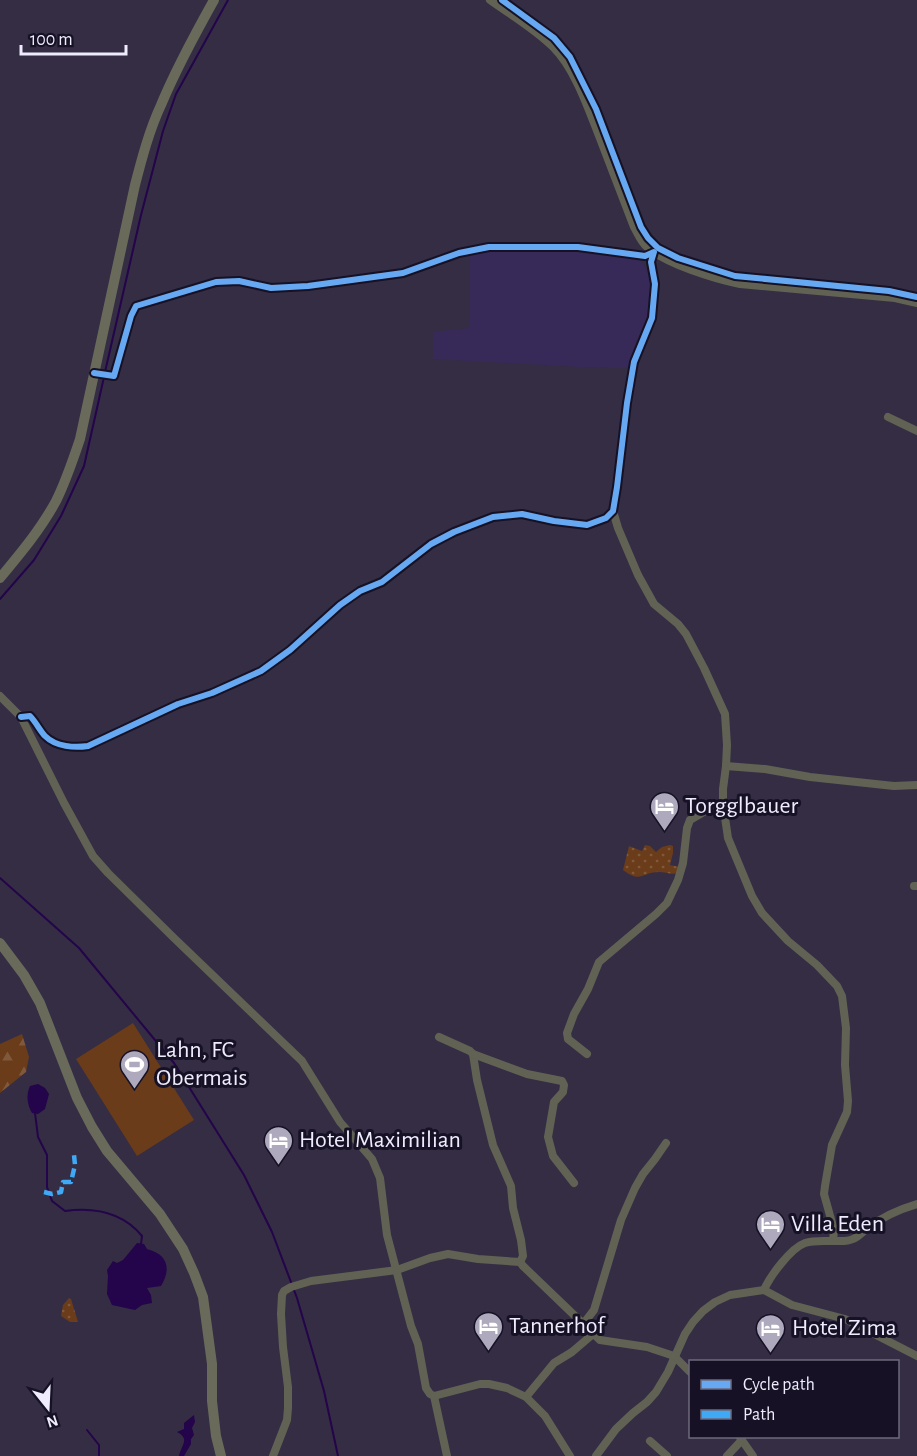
<svg xmlns="http://www.w3.org/2000/svg" width="917" height="1456" font-family="'Alegreya Sans',sans-serif">
<defs>
<pattern id="grass-dots" width="8" height="8" patternUnits="userSpaceOnUse" patternTransform="scale(1.5)"><rect width="8" height="8" fill="#6a3c1a"/><path d="M2 2h.1M6 6h.1" fill="none" stroke="#80583c" stroke-width="1.8" stroke-linecap="round"/></pattern>
<pattern id="forest-firs" width="22" height="20" patternUnits="userSpaceOnUse" patternTransform="scale(1.5)"><rect width="22" height="20" fill="#6a3c1a"/><path d="M5 1l3.5 6h-7zM16 11l3.5 6h-7z" fill="#80583c"/></pattern>
</defs>
<rect width="100%" height="100%" fill="#342d44"/>
<!-- built -->
<polygon fill="#382a58" points="491,249 574,249 640,259 651,277 650,304 646,320 635,345 629,368 580,367 433,359 433,332 470,328 470,253"/>
<!-- grass -->
<g fill="url(#grass-dots)">
<path d="M 645,845 L 650,846 L 656,852 L 662,847 L 670,845 L 673,846 L 673,853 L 670,865 L 680,867 L 678,873 C 671,875 666,872 659,872 C 641,872 642,884 623,870 L 629,846 L 642,851 Z"/>
<polygon points="69,1298 71,1299 78,1322 70,1322 61,1316 63,1305"/>
</g>
<!-- forest -->
<polygon fill="url(#forest-firs)" points="22,1034 29,1057 26,1072 0,1093 0,1044"/>
<!-- park -->
<polygon fill="#6a3c1a" points="133,1023 194,1120 137,1156 76,1059"/>
<!-- water -->
<g fill="#24044a">
<path d="M 38,1084 L 45,1088 L 49,1094 L 45,1109 L 38,1114 L 32,1113 C 27,1105 26,1094 30,1086 Z"/>
<path d="M 137,1243 L 144,1244 L 147,1249 C 167,1254 172,1268 161,1286 L 147,1288 L 151,1295 L 152,1303 L 142,1305 L 135,1310 L 112,1305 L 107,1294 L 108,1276 L 107,1270 L 113,1261 L 117,1263 L 123,1260 Z"/>
<path d="M 194,1415 L 195,1422 L 192,1428 L 194,1435 L 191,1439 L 191,1444 L 184,1456 L 179,1456 C 182,1444 190,1439 177,1432 L 184,1429 L 184,1423 Z"/>
</g>
<g fill="none" stroke-linecap="round" stroke-linejoin="round">
<!-- stream -->
<g stroke="#24044a" stroke-width="2">
<polyline points="105,372 141,215 163,131 176,94 228,0"/>
<polyline points="0,599 34,560 61,516 84,466 104,377"/>
<polyline points="0,878 79,948 174,1063 244,1175 272,1232 297,1298 324,1391 338,1456"/>
<path d="M 35,1113 L 38,1137 L 47,1155 L 47,1187 L 52,1201 L 65,1211 C 95,1207 123,1213 142,1236 L 141,1244"/>
<polyline points="87,1430 99,1445 99,1456"/>
</g>
<!-- minor -->
<g stroke="#616254" stroke-width="8">
<path d="M 490,0 C 511,15 535,29 553,47 C 576,70 589,111 601,141 C 612,170 623,199 634,227 C 638,234 641,242 647,247 C 666,264 715,279 740,284 L 895,298 L 917,303"/>
<polyline points="888,417 917,431"/>
<path d="M 613,511 L 618,528 L 638,575 L 654,604 L 678,624 L 686,634 L 704,668 L 725,714 L 727,745 L 726,766 L 723,789 L 723,804 L 728,838 L 752,896 L 762,913 L 788,941 L 817,965 L 837,986 L 842,996 L 846,1028 L 845,1065 L 848,1101 L 847,1112 L 832,1145 L 825,1186 L 824,1194 L 834,1230 L 833,1241 C 824,1241 814,1240 805,1243 C 791,1248 770,1276 764,1290"/>
<polyline points="0,696 21,717 64,803 93,856 108,873 174,938 302,1061 340,1122 372,1159 380,1178 387,1235 411,1326 418,1344 426,1388 430,1394 434,1396 447,1456"/>
<path d="M 21,717 L 30,716 C 36,722 40,731 45,736 C 56,747 75,748 88,746 L 178,704 L 212,693 L 261,671 L 290,650 L 340,605 L 360,591 L 382,582 L 431,544 L 454,532 L 493,517 L 522,514 L 554,521 L 587,525 L 606,518 L 613,511 L 617,487 L 627,403 L 634,362 L 652,318 L 655,284 L 651,262 L 654,252 L 645,256 L 578,247 L 489,247 L 459,253 L 403,273 L 308,286 L 271,288 L 239,281 L 216,282 L 136,306 L 131,316 L 114,376 L 94,373"/>
<polyline points="726,766 765,769 810,777 894,786 917,785"/>
<polyline points="914,886 917,886"/>
<polyline points="439,1037 470,1051 473,1054 477,1080 493,1145 511,1186 513,1208 521,1240 523,1256 520,1262"/>
<polyline points="473,1054 527,1074 562,1081 564,1085 563,1092 554,1102 548,1137 553,1156 574,1183"/>
<polyline points="587,1054 568,1039 567,1033 574,1014 588,989 599,962 656,914 667,903 678,880 683,863 687,828 690,820 707,810 723,804"/>
<path d="M 833,1241 C 840,1241 847,1242 853,1239 C 859,1237 863,1231 868,1228 C 882,1217 900,1209 917,1204"/>
<polyline points="584,1323 594,1310 621,1220 635,1188 643,1174 655,1159 666,1143"/>
<polyline points="434,1396 480,1384 489,1384 507,1388 526,1397 545,1416 570,1456"/>
<polyline points="526,1397 554,1363 572,1352 593,1334"/>
<polyline points="739,1436 753,1456"/>
<polyline points="650,1441 667,1456"/>
<polyline points="273,1456 287,1420 288,1408 288,1387 283,1347 281,1314 282,1295 284,1291 291,1287 311,1281 397,1270 430,1258 448,1254 478,1259 520,1262 523,1266 600,1340 647,1347 674,1356 690,1372"/>
<polyline points="596,1456 616,1429 633,1413 647,1402 656,1392 668,1372 685,1334 693,1322 703,1311 715,1302 730,1295 764,1290 792,1305 845,1319 917,1356"/>
<polyline points="727,1456 741,1441"/>
</g>
<!-- major -->
<g stroke="#6a6a5b" stroke-width="10">
<path d="M 0,578 C 20,554 41,529 56,501 C 66,481 73,460 80,439 L 135,185 C 142,158 149,131 161,105 C 176,69 195,34 214,0"/>
<polyline points="0,943 24,975 40,1003 77,1098 92,1127 107,1151 160,1214 183,1249 194,1273 203,1297 212,1364 212,1401 216,1436 221,1456"/>
</g>
<!-- quiet -->
<polyline stroke="#3fa9f5" stroke-width="4.5" stroke-dasharray="9 4.5" stroke-linecap="butt" points="44,1192 52,1194 61,1192 63,1182 71,1182 75,1165 74,1155"/>
<defs>
<g id="cycleway">
<polyline points="502,0 554,38 570,57 596,109 641,227 648,238 658,248 678,258 735,276 889,291 917,297"/>
<path d="M 21,717 L 30,716 C 36,722 40,731 45,736 C 56,747 75,748 88,746 L 178,704 L 212,693 L 261,671 L 290,650 L 340,605 L 360,591 L 382,582 L 431,544 L 454,532 L 493,517 L 522,514 L 554,521 L 587,525 L 606,518 L 613,511 L 617,487 L 627,403 L 634,362 L 652,318 L 655,284 L 651,262 L 654,252 L 645,256 L 578,247 L 489,247 L 459,253 L 403,273 L 308,286 L 271,288 L 239,281 L 216,282 L 136,306 L 131,316 L 114,376 L 94,373"/>
</g>
</defs>
<!-- cycleway casing -->
<use href="#cycleway" stroke="#161124" stroke-width="10"/>
<!-- cycleway -->
<use href="#cycleway" stroke="#66a8f1" stroke-width="6"/>
</g>
<!-- icons -->
<defs>
<symbol id="hotel-pin" viewBox="-11 -11 22 30"><path d="M0 17L-7.5 6A9.5 9.5 0 1 1 7.5 6Z" fill="#aea9bc" stroke="#161124"/><path d="M-6-4.5h1.5V1H6V5H4.5V3h-9V5H-6ZM-4 0a1.8 1.8 0 1 1 3.6 0ZM.5 0V-2.5h3Q6-2.5 6 0Z" fill="#fff"/></symbol>
<symbol id="stadium-pin" viewBox="-11 -11 22 30"><path d="M0 17L-7.5 6A9.5 9.5 0 1 1 7.5 6Z" fill="#aea9bc" stroke="#161124"/><path d="M0-5a6.5 5 0 1 0 0 10a6.5 5 0 1 0 0-10ZM-3.5-1.8h7v3.6h-7Z" fill="#fff"/></symbol>
</defs>
<g fill-rule="evenodd">
<use href="#hotel-pin" x="648" y="790" width="33" height="45"/>
<use href="#stadium-pin" x="118" y="1048" width="33" height="45"/>
<use href="#hotel-pin" x="262" y="1124" width="33" height="45"/>
<use href="#hotel-pin" x="754" y="1208" width="33" height="45"/>
<use href="#hotel-pin" x="472" y="1310" width="33" height="45"/>
<use href="#hotel-pin" x="754" y="1312" width="33" height="45"/>
</g>
<g text-anchor="middle" dominant-baseline="central" stroke-width="6" stroke-linejoin="round" paint-order="stroke">
<!-- poi labels -->
<g font-size="24" fill="#efecfd" stroke="#161124" text-anchor="start">
<text x="685" y="806">Torgglbauer</text>
<text x="156" y="1050">Lahn, FC<tspan x="156" dy="28">Obermais</tspan></text>
<text x="299" y="1140">Hotel Maximilian</text>
<text x="791" y="1224">Villa Eden</text>
<text x="509" y="1326">Tannerhof</text>
<text x="792" y="1328">Hotel Zima</text>
</g>
</g>
<!-- legend -->
<rect x="689" y="1360" width="210" height="78" fill="#161124" stroke="#6d697b" stroke-width="1.5"/>
<rect x="701" y="1380" width="30" height="9" fill="#66a8f1" stroke="#6d697b" stroke-width="1.5"/>
<text x="743" y="1390" font-size="18" fill="#efecfd">Cycle path</text>
<rect x="701" y="1410" width="30" height="9" fill="#3fa9f5" stroke="#6d697b" stroke-width="1.5"/>
<text x="743" y="1420" font-size="18" fill="#efecfd">Path</text>
<!-- north arrow -->
<g transform="translate(48 1408) rotate(162)" stroke="#161124" stroke-width="4.5" paint-order="stroke">
<path d="M0-4.5L10 22L0 15L-10 22Z" fill="#efecfd"/>
<text y="-9" font-size="16" font-weight="bold" text-anchor="middle" fill="#efecfd">N</text>
</g>
<!-- scale -->
<path d="M21 45v9h105v-9" fill="none" stroke="#efecfd" stroke-width="3"/>
<text x="30" y="45" font-size="18" fill="#efecfd" stroke="#161124" stroke-width="4.5" paint-order="stroke">100 m</text>
</svg>
